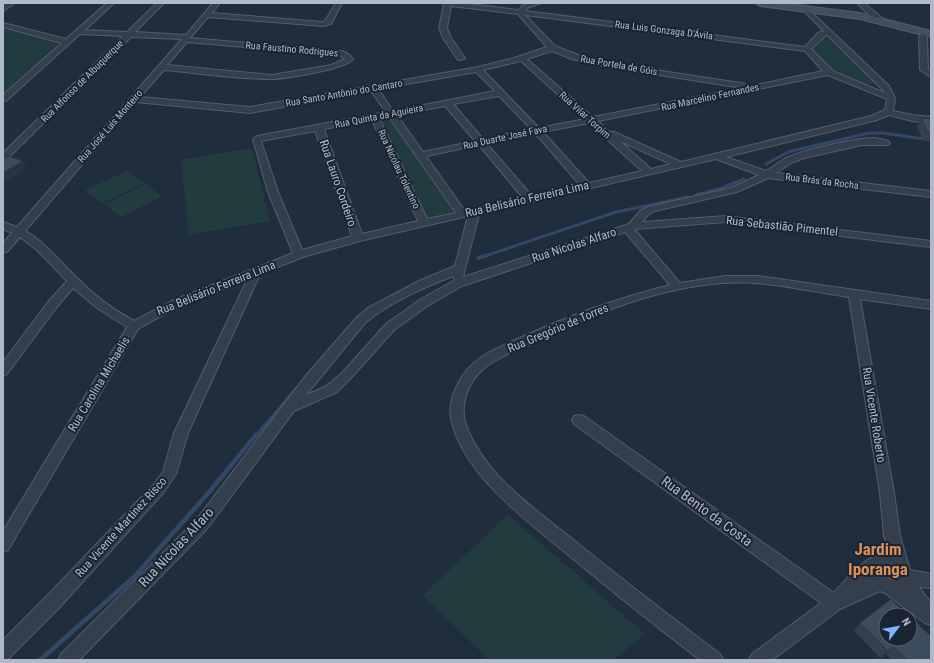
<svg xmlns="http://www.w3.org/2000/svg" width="934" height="663" font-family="'Roboto Condensed',sans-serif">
<rect width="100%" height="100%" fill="#202d3d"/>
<!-- green -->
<g fill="#223b3e">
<polygon points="3,25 64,43 3,99"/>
<path d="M 825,37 L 875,83 C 858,92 821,65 813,50 L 814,48 Z"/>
<polygon points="389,117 455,212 426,219 400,159 378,119"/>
<polygon points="252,148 270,221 189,235 181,160"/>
<polygon points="127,171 144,183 102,203 85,190"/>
<polygon points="146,184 162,197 121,217 104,204"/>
<polygon points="508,515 645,634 613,660 489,660 423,595"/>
</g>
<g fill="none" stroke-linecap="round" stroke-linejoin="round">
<!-- stream-far2 -->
<g stroke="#324866" stroke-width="3">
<polyline points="766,164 788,152 869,133 883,133 931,140"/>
<polyline points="696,195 722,188 744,179"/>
<polyline points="485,256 616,212 688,197"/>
</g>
<!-- stream-far1 -->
<g stroke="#324866" stroke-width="3.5">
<polyline points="478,258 488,255"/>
<polyline points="256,436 297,388"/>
</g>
<!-- stream -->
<polyline stroke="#324866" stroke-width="4.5" points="40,660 135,576 210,491 256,435"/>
<defs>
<g id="street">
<polygon points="7,3 15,3 3,11 3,6"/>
<path d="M 107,3 L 114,3 L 85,30 L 127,32 L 157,3 L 164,3 L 135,32 L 186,35 L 213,3 L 220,3 L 212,13 L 322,22 L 325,21 L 336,3 L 342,3 L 331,24 L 323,26 L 208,17 L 190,38 L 341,51 C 346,52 350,55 353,59 C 347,69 284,79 271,79 C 237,79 198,73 164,70 L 140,97 L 250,107 L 478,67 L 514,58 L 547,47 L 518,14 L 451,6 L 447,28 L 451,38 L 465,58 L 461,60 L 458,60 L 443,38 L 439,28 L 444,5 L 443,3 L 462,3 L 519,10 L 522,6 L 531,3 L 541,3 L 527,8 L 526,11 L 805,47 L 818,33 L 824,31 L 801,8 L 806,7 L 889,86 L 895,98 L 893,111 L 912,115 L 931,117 L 931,123 L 912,121 L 889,115 L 877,120 L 726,157 L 766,171 C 772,167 778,163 784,159 C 799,151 856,138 873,138 C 878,138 883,140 888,141 L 890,143 L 888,145 L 862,145 L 804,158 L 791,163 L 776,173 L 931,191 L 931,197 L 768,178 L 737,192 L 655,211 L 648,215 L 642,222 L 726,216 L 931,241 L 931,247 L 726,222 L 634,229 L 680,283 L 725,276 L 758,276 L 931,301 L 931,309 L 860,299 L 894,493 L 900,536 L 910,570 L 931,574 L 931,588 L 919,587 L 931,603 L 931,625 L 925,623 L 885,593 L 880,591 L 840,609 L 772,660 L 749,660 L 752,654 L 821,603 L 574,424 L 572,420 L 574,416 L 579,415 L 584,416 L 834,593 C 845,580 871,548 890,555 L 884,536 L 880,493 L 849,297 C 807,291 765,280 723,283 C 656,288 590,315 530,344 C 513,352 493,359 479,373 C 466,387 460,407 466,425 C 485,476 535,509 576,542 C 623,580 671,617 720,654 L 723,660 L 700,660 C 657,627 614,593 572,558 C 530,523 462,475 451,418 C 448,402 456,384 466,371 C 480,354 502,346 522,337 C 570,315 619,298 670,285 L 625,232 L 462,286 L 429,305 L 394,330 L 351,378 L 337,392 L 294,411 L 207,529 L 79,660 L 58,660 L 61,654 L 197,519 L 304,378 L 357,317 L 368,308 L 419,281 L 455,266 L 468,216 L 360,241 L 303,257 L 260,274 L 188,433 L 176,474 L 164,492 L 59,608 L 9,658 L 3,660 L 3,640 L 47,596 L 154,484 L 163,472 L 174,433 L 247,280 C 210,295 172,308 138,329 L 8,550 L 3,552 L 3,531 L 127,327 L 97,308 L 73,288 L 56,308 L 7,374 L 3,376 L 3,362 L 48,302 L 67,281 L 37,250 L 20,237 L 7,252 L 3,253 L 3,243 L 12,233 L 3,229 L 3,222 L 17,227 L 182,39 L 131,37 L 6,160 L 3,161 L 3,153 L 123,36 L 80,34 L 6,101 L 3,101 L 3,95 L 62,43 L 3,27 L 3,23 L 66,39 ZM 525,15 L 805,51 L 823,71 L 751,86 L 747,84 L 603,62 L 578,55 L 555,46 ZM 827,35 L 883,90 L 885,93 L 837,73 L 832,70 L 811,49 L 824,37 ZM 187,42 L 339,55 L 345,59 L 331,65 L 272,75 L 167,65 ZM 552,51 L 572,59 L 603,66 L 742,88 L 593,117 L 527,59 ZM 521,61 L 585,119 L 539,128 L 483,70 ZM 476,72 L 495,91 L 393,111 L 378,89 ZM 828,75 L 887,99 L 885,110 L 871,116 L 681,162 L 614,132 L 609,132 L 598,121 ZM 371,91 L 386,112 L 257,136 L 253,139 L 268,192 L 293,253 L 174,300 L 134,321 C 112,309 92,294 75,276 C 59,261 45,242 25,231 L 136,102 L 250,113 ZM 499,96 L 531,129 L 483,139 L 453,104 ZM 445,106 L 475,141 L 423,152 L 397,115 ZM 389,117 L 456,213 L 427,219 L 379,118 ZM 372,120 L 418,221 L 362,234 L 324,129 ZM 589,123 L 642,171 L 589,183 L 543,132 ZM 315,131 L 352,236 L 302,250 L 278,192 L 261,141 ZM 535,134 L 542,141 L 580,185 L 532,196 L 487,144 ZM 620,141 L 671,164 L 651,169 ZM 479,145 L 523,198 L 465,211 L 426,156 ZM 716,159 L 759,175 L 731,188 L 648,207 L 640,211 L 629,224 L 463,277 L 479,214 ZM 453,276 L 455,280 L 421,299 L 386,324 L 343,372 L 327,386 L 306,395 L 365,323 C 390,302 423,288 453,276 ZM 883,567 L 889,569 L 896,577 L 896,580 C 889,580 884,576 880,571 L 880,569 Z"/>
<polygon points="857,3 864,3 883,19 883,23 877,23"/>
<polygon points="923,31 926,31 930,33 927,37 928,69 931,71 931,77 920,70 919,37"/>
</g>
<polygon id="secondary" points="755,3 782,3 860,13 931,31 931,37 860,19 760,6"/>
</defs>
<!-- street casing -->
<use href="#street" stroke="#535c6b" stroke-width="2"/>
<!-- secondary casing -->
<use href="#secondary" stroke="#535c6b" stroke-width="2"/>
<!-- street -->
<use href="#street" fill="#343f4d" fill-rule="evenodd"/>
<!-- secondary -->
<use href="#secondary" fill="#424e60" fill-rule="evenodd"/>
</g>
<!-- wall -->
<g fill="#344050">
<polygon points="921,118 931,119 931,141 923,140 917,127"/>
<polygon points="860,623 931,660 892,660 886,654 880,658 854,631"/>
</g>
<!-- shaded-wall -->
<g fill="#2a3441">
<polygon points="23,161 27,169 3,184 3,173"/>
<polygon points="893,647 886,654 880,658 888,651"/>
</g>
<!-- building -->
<g fill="#3c4b5d" stroke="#2a3441">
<polygon points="921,118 931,119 931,132 927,132"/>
<polygon points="8,156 23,161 3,173 3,159"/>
<polygon points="891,599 908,615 886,615 886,639 910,639 910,617 931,636 931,660 907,660 893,647 888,651 860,623"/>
</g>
<g text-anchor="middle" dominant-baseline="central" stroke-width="4" stroke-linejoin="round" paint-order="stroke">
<!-- far-street labels -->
<g font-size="10" fill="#b0b9c9" stroke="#1a2432">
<text transform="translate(664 30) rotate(7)">Rua Luis Gonzaga D'Ávila</text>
<text transform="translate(292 49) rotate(5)">Rua Faustino Rodrigues</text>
<text transform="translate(619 65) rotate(10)">Rua Portela de Góis</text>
<text transform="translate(82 81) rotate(-45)">Rua Alfonso de Albuquerque</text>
<text transform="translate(344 93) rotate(-10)">Rua Santo Antônio do Cantaro</text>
<text transform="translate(710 97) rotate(-12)">Rua Marcelino Fernandes</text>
<text transform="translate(585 115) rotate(42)">Rua Vilar Torpim</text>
<text transform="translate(379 116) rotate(-11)">Rua Quinta da Aguieira</text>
<text transform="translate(110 126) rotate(-49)">Rua José Luis Monteiro</text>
<text transform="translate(505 137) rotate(-12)">Rua Duarte José Fava</text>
<text transform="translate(399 169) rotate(65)">Rua Nicolau Tolentino</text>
<text transform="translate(822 181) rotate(7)">Rua Brás da Rocha</text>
</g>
<!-- street labels -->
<g font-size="12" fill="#b0b9c9" stroke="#1a2432">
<text transform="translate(338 183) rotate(71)">Rua Lauro Cordeiro</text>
<text transform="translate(527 199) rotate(-13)">Rua Belisário Ferreira Lima</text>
<text transform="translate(782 226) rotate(6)">Rua Sebastião Pimentel</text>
<text transform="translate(574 245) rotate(-18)">Rua Nicolas Alfaro</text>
<text transform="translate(216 288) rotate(-22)">Rua Belisário Ferreira Lima</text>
<text transform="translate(558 328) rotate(-23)">Rua Gregório de Torres</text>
<text transform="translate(99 384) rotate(-59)">Rua Carolina Michaelis</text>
<text transform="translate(874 415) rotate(81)">Rua Vicente Roberto</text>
<text transform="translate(121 527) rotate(-48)">Rua Vicente Martinez Risco</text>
</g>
<!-- near-street labels -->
<g font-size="14" fill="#b0b9c9" stroke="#1a2432">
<text transform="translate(707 511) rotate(36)">Rua Bento da Costa</text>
<text transform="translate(176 547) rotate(-47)">Rua Nicolas Alfaro</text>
</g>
<!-- near-quarter labels -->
<g font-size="17" font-weight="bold" fill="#dd9056" stroke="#1a2432">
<text x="878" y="549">Jardim<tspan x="878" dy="20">Iporanga</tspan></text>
</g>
</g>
<!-- border -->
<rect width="934" height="663" fill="none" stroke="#b0b9c9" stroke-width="8"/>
<!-- north arrow -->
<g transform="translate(898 627) rotate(58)"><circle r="19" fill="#1a2432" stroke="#56606e"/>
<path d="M0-3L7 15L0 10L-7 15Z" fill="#7eb1ff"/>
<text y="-6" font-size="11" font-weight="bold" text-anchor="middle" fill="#b0b9c9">N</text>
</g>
</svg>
